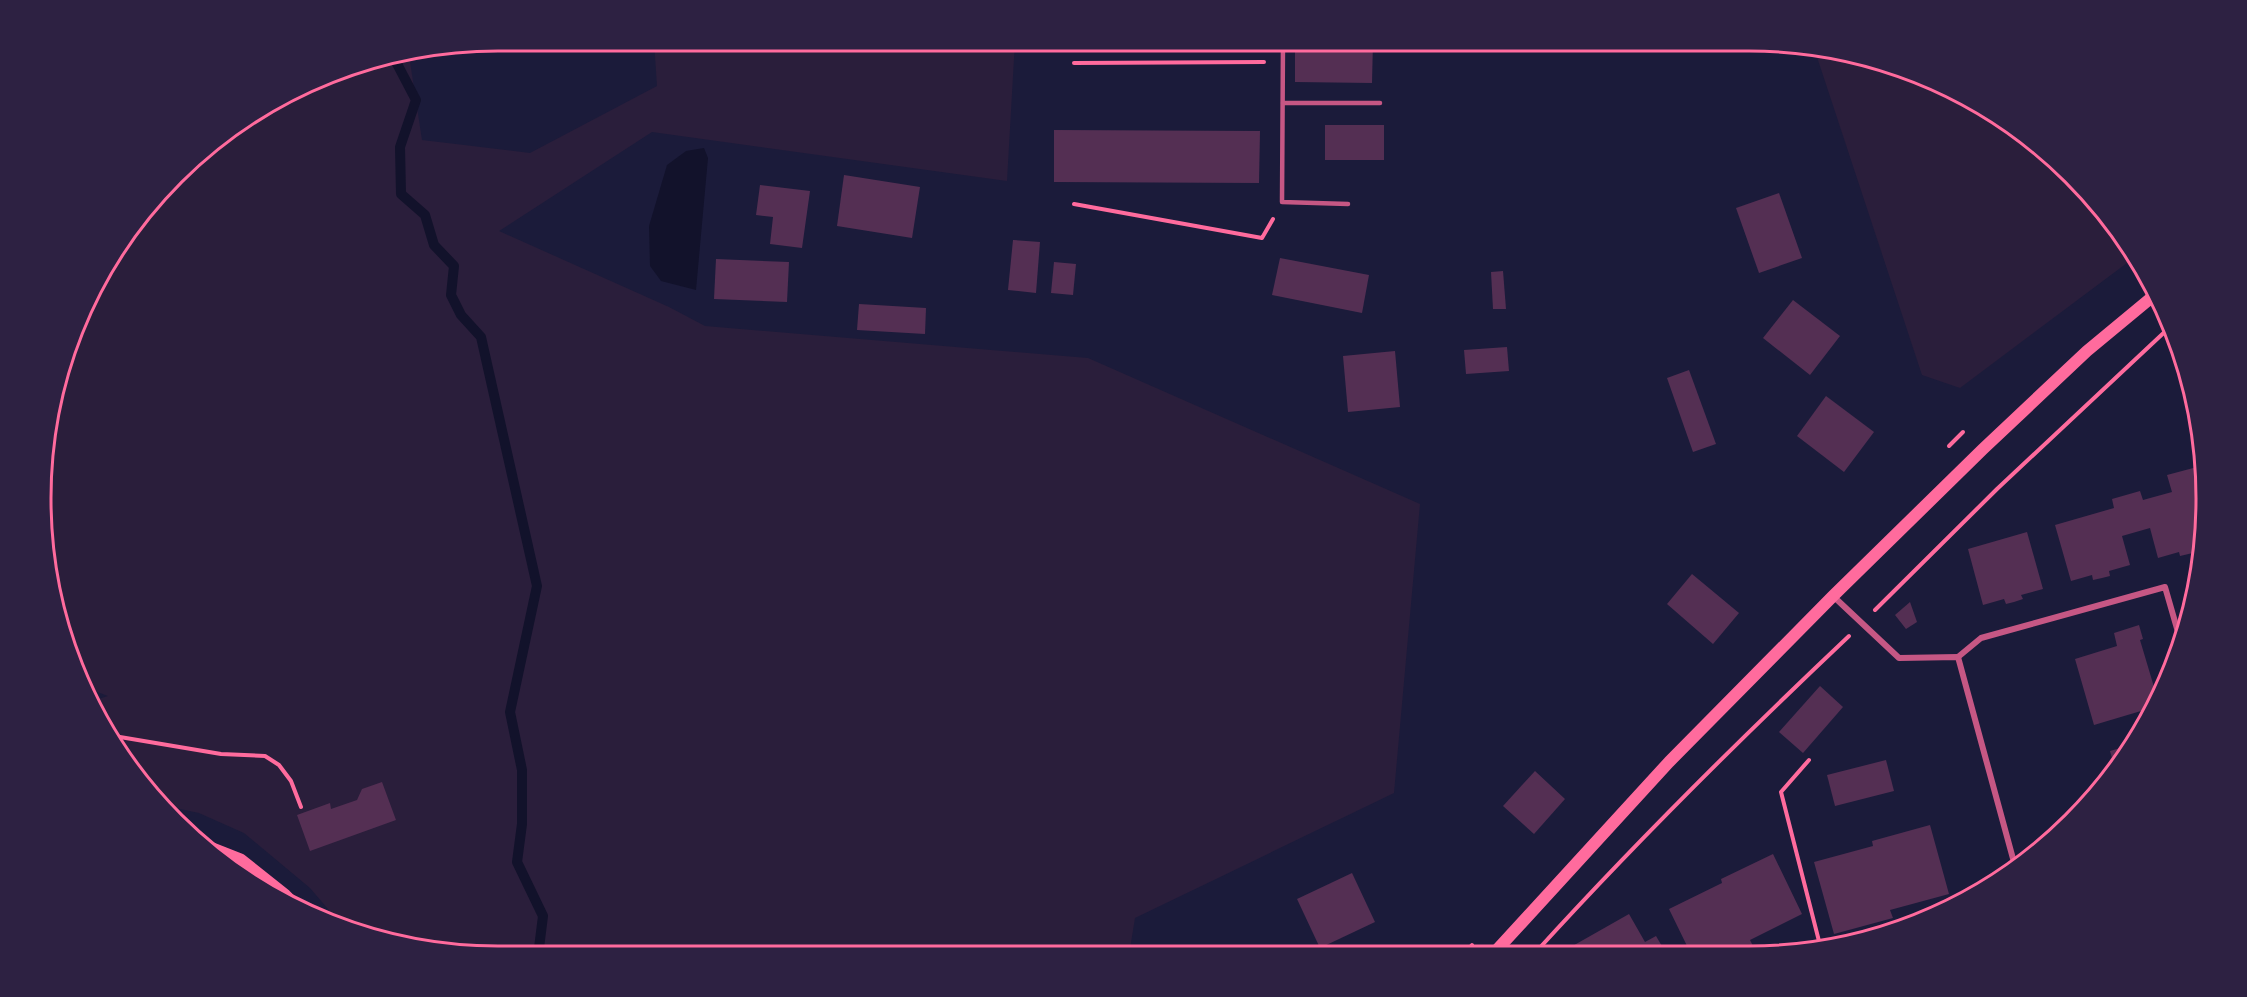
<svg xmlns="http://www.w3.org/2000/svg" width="2247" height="997" font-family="'Archivo Narrow',sans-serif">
<rect width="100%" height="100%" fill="#1b1b3a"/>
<!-- green -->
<g fill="#2a1e3b">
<polygon points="654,41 1015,41 1007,181 652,132 499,231 669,307 705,326 1088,358 1420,504 1394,793 1135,918 1129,955 499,956 351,932 346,930 310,888 244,833 199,813 166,806 102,727 92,701 108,696 87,688 49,588 41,498 49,409 102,269 197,154 270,102 351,65 409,55 422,140 530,153 657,86"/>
<polygon points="1815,51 1896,65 1978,102 2051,154 2112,220 2135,257 1960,388 1922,375"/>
</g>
<!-- water -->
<polygon fill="#12122b" points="704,148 708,158 696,290 661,281 650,266 649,226 667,165 686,151"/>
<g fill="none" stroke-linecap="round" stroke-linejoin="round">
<!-- stream -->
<polyline stroke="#12122b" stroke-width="10" points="394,58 416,100 400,147 401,194 425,215 434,245 454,266 451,295 461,315 481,337 537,586 510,712 522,770 522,824 517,862 543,916 538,956"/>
</g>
<!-- building -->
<g fill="#542f53">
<polygon points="1295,41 1373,41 1372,83 1295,82"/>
<rect x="1325" y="125" width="59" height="35"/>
<polygon points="1054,130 1260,131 1259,183 1054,182"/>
<polygon points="844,175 920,187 912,238 837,226"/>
<polygon points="760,185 810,191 802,248 770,244 773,217 756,215"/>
<polygon points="1779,193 1802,258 1759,273 1736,208"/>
<polygon points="1013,240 1040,242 1036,293 1008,290"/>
<polygon points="1280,258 1369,275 1362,313 1272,295"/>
<polygon points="716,259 789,262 787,302 714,299"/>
<polygon points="1054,262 1076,264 1073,295 1051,293"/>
<polygon points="1503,271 1506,309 1493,309 1491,272"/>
<polygon points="1793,300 1840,336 1810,375 1763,338"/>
<polygon points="859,304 926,308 925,334 857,330"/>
<polygon points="1507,347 1509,371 1466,374 1464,350"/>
<polygon points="1395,351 1400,407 1348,412 1343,356"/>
<polygon points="1689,370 1716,444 1693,452 1667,378"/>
<polygon points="1826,396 1874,432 1844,472 1797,436"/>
<polygon points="2197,467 2205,495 2203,545 2196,547 2197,552 2180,556 2179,552 2158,558 2150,528 2122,536 2130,565 2109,571 2110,576 2102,578 2093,580 2092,575 2071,581 2055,525 2114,508 2112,499 2140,491 2143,500 2172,492 2167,475"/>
<polygon points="2027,532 2043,589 2021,595 2023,599 2014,602 2006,604 2004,599 1983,605 1968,549"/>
<polygon points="1692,574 1739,613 1713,644 1667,604"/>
<polygon points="1910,602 1917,622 1906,629 1895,615"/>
<polygon points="2139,625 2143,639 2140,640 2157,697 2151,708 2094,725 2075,659 2117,646 2114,633"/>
<polygon points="1820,686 1843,707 1803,753 1779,732"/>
<polygon points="2134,744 2129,753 2115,769 2110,751"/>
<polygon points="1886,760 1894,791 1835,806 1827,775"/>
<polygon points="1535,771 1565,799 1534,834 1503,806"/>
<polygon points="382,782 396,820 310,851 297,815 330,803 331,809 357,800 362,789"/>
<polygon points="1930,825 1949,894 1890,910 1893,918 1834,934 1814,862 1873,846 1872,841"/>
<polygon points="1773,854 1802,914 1750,940 1754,948 1745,953 1684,953 1689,950 1669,909 1722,883 1721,879"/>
<polygon points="1352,873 1375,922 1320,948 1297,899"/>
<polygon points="1629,914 1645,942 1656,936 1666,953 1562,953 1562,952"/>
</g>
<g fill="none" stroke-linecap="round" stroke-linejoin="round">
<!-- path -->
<g stroke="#ff6b9d" stroke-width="4">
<polyline points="1074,63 1264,62"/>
<polyline points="1074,204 1262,238 1273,219"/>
<polyline points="1949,446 1963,432"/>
<polyline points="1875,610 1997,489 2171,326"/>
<polyline points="108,735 221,754 265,756 279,765 291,781 301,807"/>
<polyline points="1809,760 1781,792 1821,949"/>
<path d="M 1535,953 C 1635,843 1741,738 1849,636"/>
<polyline points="1464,954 1472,945"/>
</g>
<!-- service -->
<g stroke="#c65784" stroke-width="4.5">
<polyline points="1283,41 1282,202 1348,204"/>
<polyline points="1283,103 1380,103"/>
</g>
<!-- minor -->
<g stroke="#c65784" stroke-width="6">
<polyline points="1833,596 1899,658 1958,657 2015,866"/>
<polyline points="2177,625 2188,622"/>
<polyline points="1958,657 1981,638 2165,587 2182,646"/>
</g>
<!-- secondary -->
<polyline stroke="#ff6b9d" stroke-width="12" points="1494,953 1669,762 1833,596 1983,449 2087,351 2157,293"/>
<!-- motorway -->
<polyline stroke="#ff6b9d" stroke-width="18" points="206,849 239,862 283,897 290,904"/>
</g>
<!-- crop -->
<path d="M0 0H2247V997H0ZM498 51H1749A447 447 0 0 1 2196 498V499A447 447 0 0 1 1749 946H498A447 447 0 0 1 51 499V498A447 447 0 0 1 498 51Z" fill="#2d2142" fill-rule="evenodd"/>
<path fill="none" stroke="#ff6b9d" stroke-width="3" d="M498 51H1749A447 447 0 0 1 2196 498V499A447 447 0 0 1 1749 946H498A447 447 0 0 1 51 499V498A447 447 0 0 1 498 51Z"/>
</svg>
